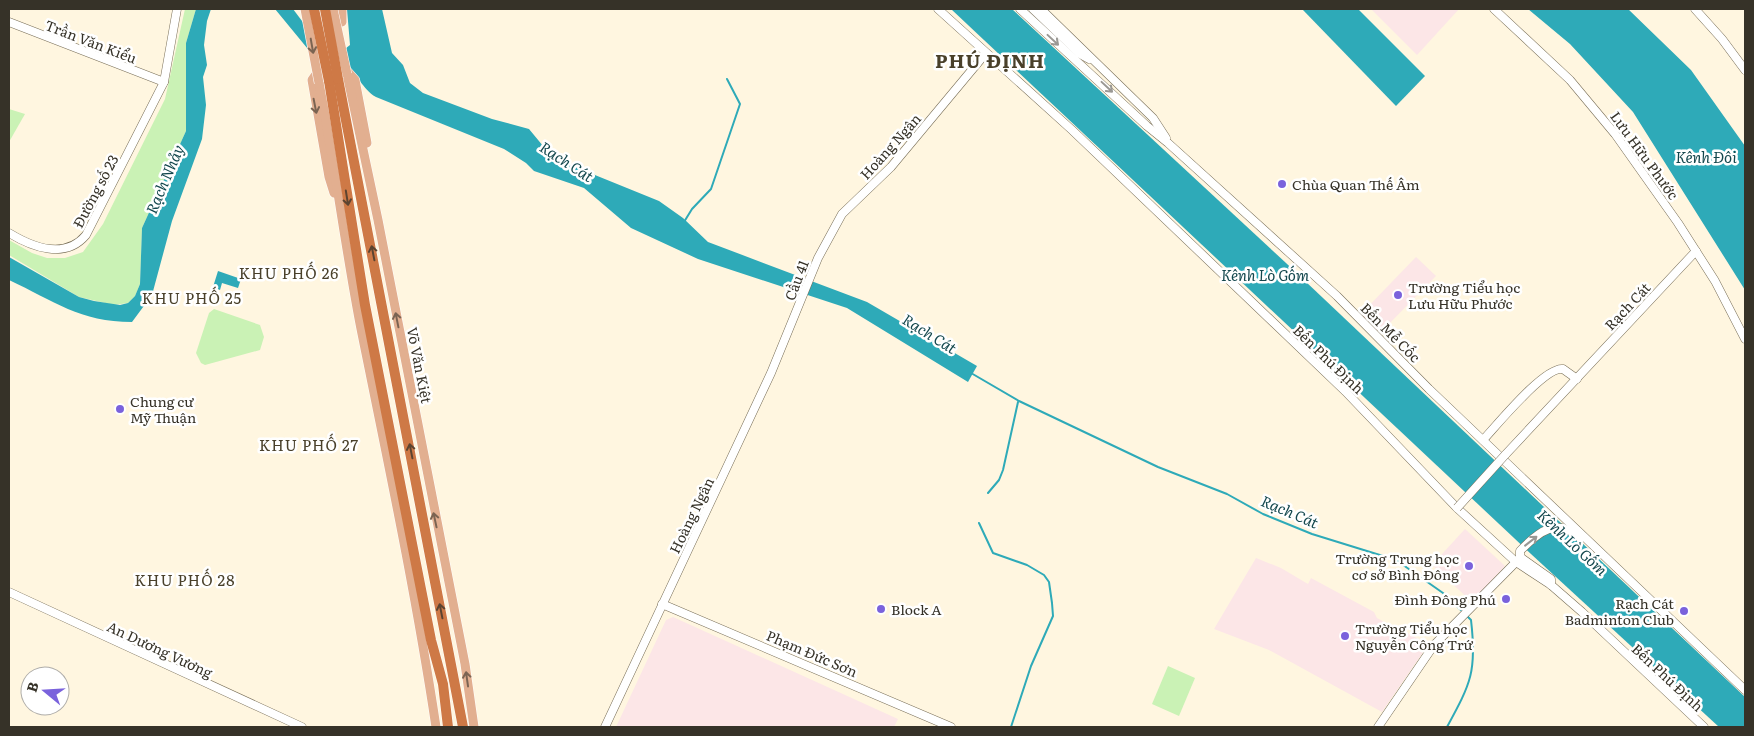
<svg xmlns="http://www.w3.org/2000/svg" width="1754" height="736" font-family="Literata,serif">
<rect width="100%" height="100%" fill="#fff6e0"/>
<!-- education -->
<g fill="#fce6e7">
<polygon points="1371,9 1459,9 1417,55"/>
<polygon points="1416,257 1436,276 1380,333 1361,314"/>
<polygon points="1465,529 1505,566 1472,602 1432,565"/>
<polygon points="1256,558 1281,568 1308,584 1311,578 1374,612 1377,618 1393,627 1398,627 1428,645 1382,712 1269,650 1214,629"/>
<polygon points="673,617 898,719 894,727 616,727 666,620"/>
</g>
<!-- green -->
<g fill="#caf2b5">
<polygon points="185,9 196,9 186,43 186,131 142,228 140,284 135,296 128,303 114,305 79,297 9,255 9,240 32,253 47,258 65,258 83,252 103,224 165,99"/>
<polygon points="9,109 25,114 9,142"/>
<polygon points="214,309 260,325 264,337 260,350 205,365 201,363 196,353 209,313"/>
<polygon points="1168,666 1195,678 1179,716 1152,704"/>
</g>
<!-- water -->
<g fill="#2eaab8">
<path d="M 196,9 L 211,9 L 207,21 L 204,45 L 207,65 L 203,77 L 206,105 L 202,139 L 172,221 L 152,295 L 132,322 C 80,322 54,301 9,280 L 9,257 L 79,297 L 94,301 L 120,305 L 128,303 L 135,296 L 140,284 L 142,228 L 186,131 L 186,43 Z"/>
<path d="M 275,9 L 293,9 L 317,41 L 341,52 L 350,45 L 347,9 L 382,9 L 392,53 L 403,65 L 410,83 L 423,93 L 492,119 L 529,129 L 553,158 L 659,201 L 683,218 L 708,242 L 867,302 L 977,366 L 968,382 L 847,308 L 698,259 L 631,228 L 584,188 L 534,171 L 526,163 L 504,149 L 376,97 C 362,89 358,73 345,67 C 335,61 323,60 312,54 Z"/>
<polygon points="951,9 1012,9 1286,263 1745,697 1745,727 1719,727 1531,554"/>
<polygon points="1302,9 1358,9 1425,76 1396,106"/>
<polygon points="1528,9 1628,9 1691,70 1745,146 1745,290 1633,112 1570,44"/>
<polygon points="218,271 241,279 238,288 222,283 220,290 213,287"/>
</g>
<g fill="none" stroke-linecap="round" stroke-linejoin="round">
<!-- stream -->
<g stroke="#2eaab8" stroke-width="2">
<polyline points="684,222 692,209 711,189 740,104 727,79"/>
<polyline points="971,373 1019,401 1158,467 1227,494 1263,514 1312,534 1396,560 1443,593 1463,612"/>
<polyline points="988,493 999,480 1003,470 1018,402"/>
<polyline points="979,523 993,553 1027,565 1044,575 1049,582 1052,603 1053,616 1031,666 1011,727"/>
<path d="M 1447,727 C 1471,683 1477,671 1471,620 L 1466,615"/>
</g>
<defs>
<g id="secondary">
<polyline points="938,9 1072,130 1345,391 1457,508 1516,562 1551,585 1582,612 1704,727"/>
<polyline points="1020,9 1147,126 1168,143 1337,296 1429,389 1745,690"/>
<polyline points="1033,9 1080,54 1089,59"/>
<polyline points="1041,9 1153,118 1166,138"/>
<polyline points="1494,9 1570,80 1615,134 1678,223 1715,281 1745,339"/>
<polyline points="1695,9 1722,39 1745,70"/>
<polyline points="9,22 164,82"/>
<path d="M 9,233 C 32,247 65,260 86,235 L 164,82 L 177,9"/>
<path d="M 1483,440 C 1497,425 1545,366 1563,369 L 1577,379"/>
<polyline points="1505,455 1696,251"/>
<path d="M 1551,585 L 1551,579 L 1520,557 L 1520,551 C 1539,531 1557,517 1580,538"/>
<polyline points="9,592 302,727"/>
<polyline points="662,604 951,727"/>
<polyline points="605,727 771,373 818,258 842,214 891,167 986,53"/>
<polyline points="1378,727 1434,645 1516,562"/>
</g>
<g id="primary">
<polyline points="329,19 342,22 342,9"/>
<polyline points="320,69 312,80 329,177 334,193"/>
<polyline points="347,71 355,80 367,143"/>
<polyline points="347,74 378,220 465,664 474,727"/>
<path d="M 319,83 C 335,165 345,247 361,329 C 388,462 416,594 436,727"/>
</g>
<g id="highway">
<polyline points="338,79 463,727"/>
<polyline points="329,81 365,305 431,640 443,684 448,727"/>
</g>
</defs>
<!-- secondary casing -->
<use href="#secondary" stroke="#786e57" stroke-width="9"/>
<!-- primary casing -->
<use href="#primary" stroke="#fff" stroke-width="10"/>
<!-- highway casing -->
<use href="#highway" stroke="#fff" stroke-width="11"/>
<!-- secondary -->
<use href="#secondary" stroke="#fff" stroke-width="8"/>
<!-- primary -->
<use href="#primary" stroke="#e2af90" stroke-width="9"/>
<!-- highway -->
<use href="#highway" stroke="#ce7946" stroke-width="10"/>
<defs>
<polyline id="secondary-bridge" points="1457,508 1505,455"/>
<g id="primary-bridge">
<polyline points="305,9 319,83"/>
<polyline points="333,9 347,74"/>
</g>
<g id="highway-bridge">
<polyline points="314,9 329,81"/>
<polyline points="325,9 338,79"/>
</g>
</defs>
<!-- secondary-bridge casing -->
<use href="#secondary-bridge" stroke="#786e57" stroke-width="9" stroke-linecap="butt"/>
<!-- primary-bridge casing -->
<use href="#primary-bridge" stroke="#fff" stroke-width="10" stroke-linecap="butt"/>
<!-- highway-bridge casing -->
<use href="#highway-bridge" stroke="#fff" stroke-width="11" stroke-linecap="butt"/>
<!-- secondary-bridge -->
<use href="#secondary-bridge" stroke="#fff" stroke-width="8"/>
<!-- primary-bridge -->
<use href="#primary-bridge" stroke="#e2af90" stroke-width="9"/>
<!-- highway-bridge -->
<use href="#highway-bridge" stroke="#ce7946" stroke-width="10"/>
</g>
<!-- one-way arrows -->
<defs><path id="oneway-shaft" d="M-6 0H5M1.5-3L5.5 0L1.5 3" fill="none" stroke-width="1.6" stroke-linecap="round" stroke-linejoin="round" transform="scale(1.25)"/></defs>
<g stroke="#9a9894">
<use href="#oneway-shaft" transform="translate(1053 40) rotate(43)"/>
<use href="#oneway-shaft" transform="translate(1107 87) rotate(43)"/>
<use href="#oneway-shaft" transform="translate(1531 541) rotate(-38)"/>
</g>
<g stroke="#7b6452">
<use href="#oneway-shaft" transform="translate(312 46) rotate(80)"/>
<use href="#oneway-shaft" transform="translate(315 106) rotate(79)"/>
<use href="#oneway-shaft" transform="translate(397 320) rotate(-101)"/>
<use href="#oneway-shaft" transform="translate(435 520) rotate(-102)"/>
<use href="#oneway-shaft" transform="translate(467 679) rotate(-98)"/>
</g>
<g stroke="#5c4430">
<use href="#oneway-shaft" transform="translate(347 198) rotate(81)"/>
<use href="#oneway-shaft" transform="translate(373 253) rotate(-101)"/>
<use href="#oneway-shaft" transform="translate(411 451) rotate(-101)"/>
<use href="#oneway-shaft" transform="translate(441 611) rotate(-101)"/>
</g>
<!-- markers -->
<g fill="#7a62dc" stroke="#fff" stroke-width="2">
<circle cx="1282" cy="184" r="5"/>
<circle cx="1398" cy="295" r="5"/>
<circle cx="120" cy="409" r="5"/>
<circle cx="1469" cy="566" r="5"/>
<circle cx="1506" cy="599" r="5"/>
<circle cx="881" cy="609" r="5"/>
<circle cx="1684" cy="611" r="5"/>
<circle cx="1345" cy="636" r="5"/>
</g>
<g text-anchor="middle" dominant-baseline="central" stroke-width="5" stroke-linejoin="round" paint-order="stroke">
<!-- street labels -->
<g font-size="14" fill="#363228" stroke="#fff">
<text transform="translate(91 41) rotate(21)">Trần Văn Kiểu</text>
<text transform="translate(890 146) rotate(-48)">Hoàng Ngân</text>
<text transform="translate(1645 155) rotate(54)">Lưu Hữu Phước</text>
<text transform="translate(95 191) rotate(-62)">Đường số 23</text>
<text transform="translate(796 280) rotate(-69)">Cầu 41</text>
<text transform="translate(1627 306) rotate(-47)">Rạch Cát</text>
<text transform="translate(1391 332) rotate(45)">Bến Mễ Cốc</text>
<text transform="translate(1329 359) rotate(44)">Bến Phú Định</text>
<text transform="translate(420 365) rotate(79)">Võ Văn Kiệt</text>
<text transform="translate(691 515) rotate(-64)">Hoàng Ngân</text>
<text transform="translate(160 649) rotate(25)">An Dương Vương</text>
<text transform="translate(812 653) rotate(23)">Phạm Đức Sơn</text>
<text transform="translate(1668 677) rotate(43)">Bến Phú Định</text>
</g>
<!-- poi labels -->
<g font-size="14" fill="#363228" stroke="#fff" text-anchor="start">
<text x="1292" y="184">Chùa Quan Thế Âm</text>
<text x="1408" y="287">Trường Tiểu học<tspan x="1408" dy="16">Lưu Hữu Phước</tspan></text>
<text x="130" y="401">Chung cư<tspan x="130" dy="16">Mỹ Thuận</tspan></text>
<text x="1459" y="558" text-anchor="end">Trường Trung học<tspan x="1459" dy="16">cơ sở Bình Đông</tspan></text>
<text x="1496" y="599" text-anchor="end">Đình Đông Phú</text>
<text x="1674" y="603" text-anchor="end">Rạch Cát<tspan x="1674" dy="16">Badminton Club</tspan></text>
<text x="891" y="609">Block A</text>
<text x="1355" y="628">Trường Tiểu học<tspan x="1355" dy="16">Nguyễn Công Trứ</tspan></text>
</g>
<!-- water labels -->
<g font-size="15" font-style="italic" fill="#13474d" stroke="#fff">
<text x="1706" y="156">Kênh Đôi</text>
<text transform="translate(567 161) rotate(33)">Rạch Cát</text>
<text transform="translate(164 179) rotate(-67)">Rạch Nhảy</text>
<text x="1265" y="274">Kênh Lò Gốm</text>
<text transform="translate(930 333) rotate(32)">Rạch Cát</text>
<text transform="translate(1290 511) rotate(23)">Rạch Cát</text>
<text transform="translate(1573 542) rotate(43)">Kênh Lò Gốm</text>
</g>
<!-- neighbourhood labels -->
<g font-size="15" letter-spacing="1" fill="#49402a" stroke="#fff">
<text x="289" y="272">KHU PHỐ 26</text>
<text x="192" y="297">KHU PHỐ 25</text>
<text x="309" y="444">KHU PHỐ 27</text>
<text x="185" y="579">KHU PHỐ 28</text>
</g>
<!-- district labels -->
<g font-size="19" font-weight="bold" letter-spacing="1" fill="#49402a" stroke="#fff">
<text x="990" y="60">PHÚ ĐỊNH</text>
</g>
</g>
<!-- border -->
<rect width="1754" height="736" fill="none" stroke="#363228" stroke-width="20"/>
<!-- north arrow -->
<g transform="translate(45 691) rotate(288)"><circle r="24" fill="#ffffff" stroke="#afada9"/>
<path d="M0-4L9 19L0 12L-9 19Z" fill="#7a62dc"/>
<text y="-8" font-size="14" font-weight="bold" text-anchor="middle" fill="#363228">B</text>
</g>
</svg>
